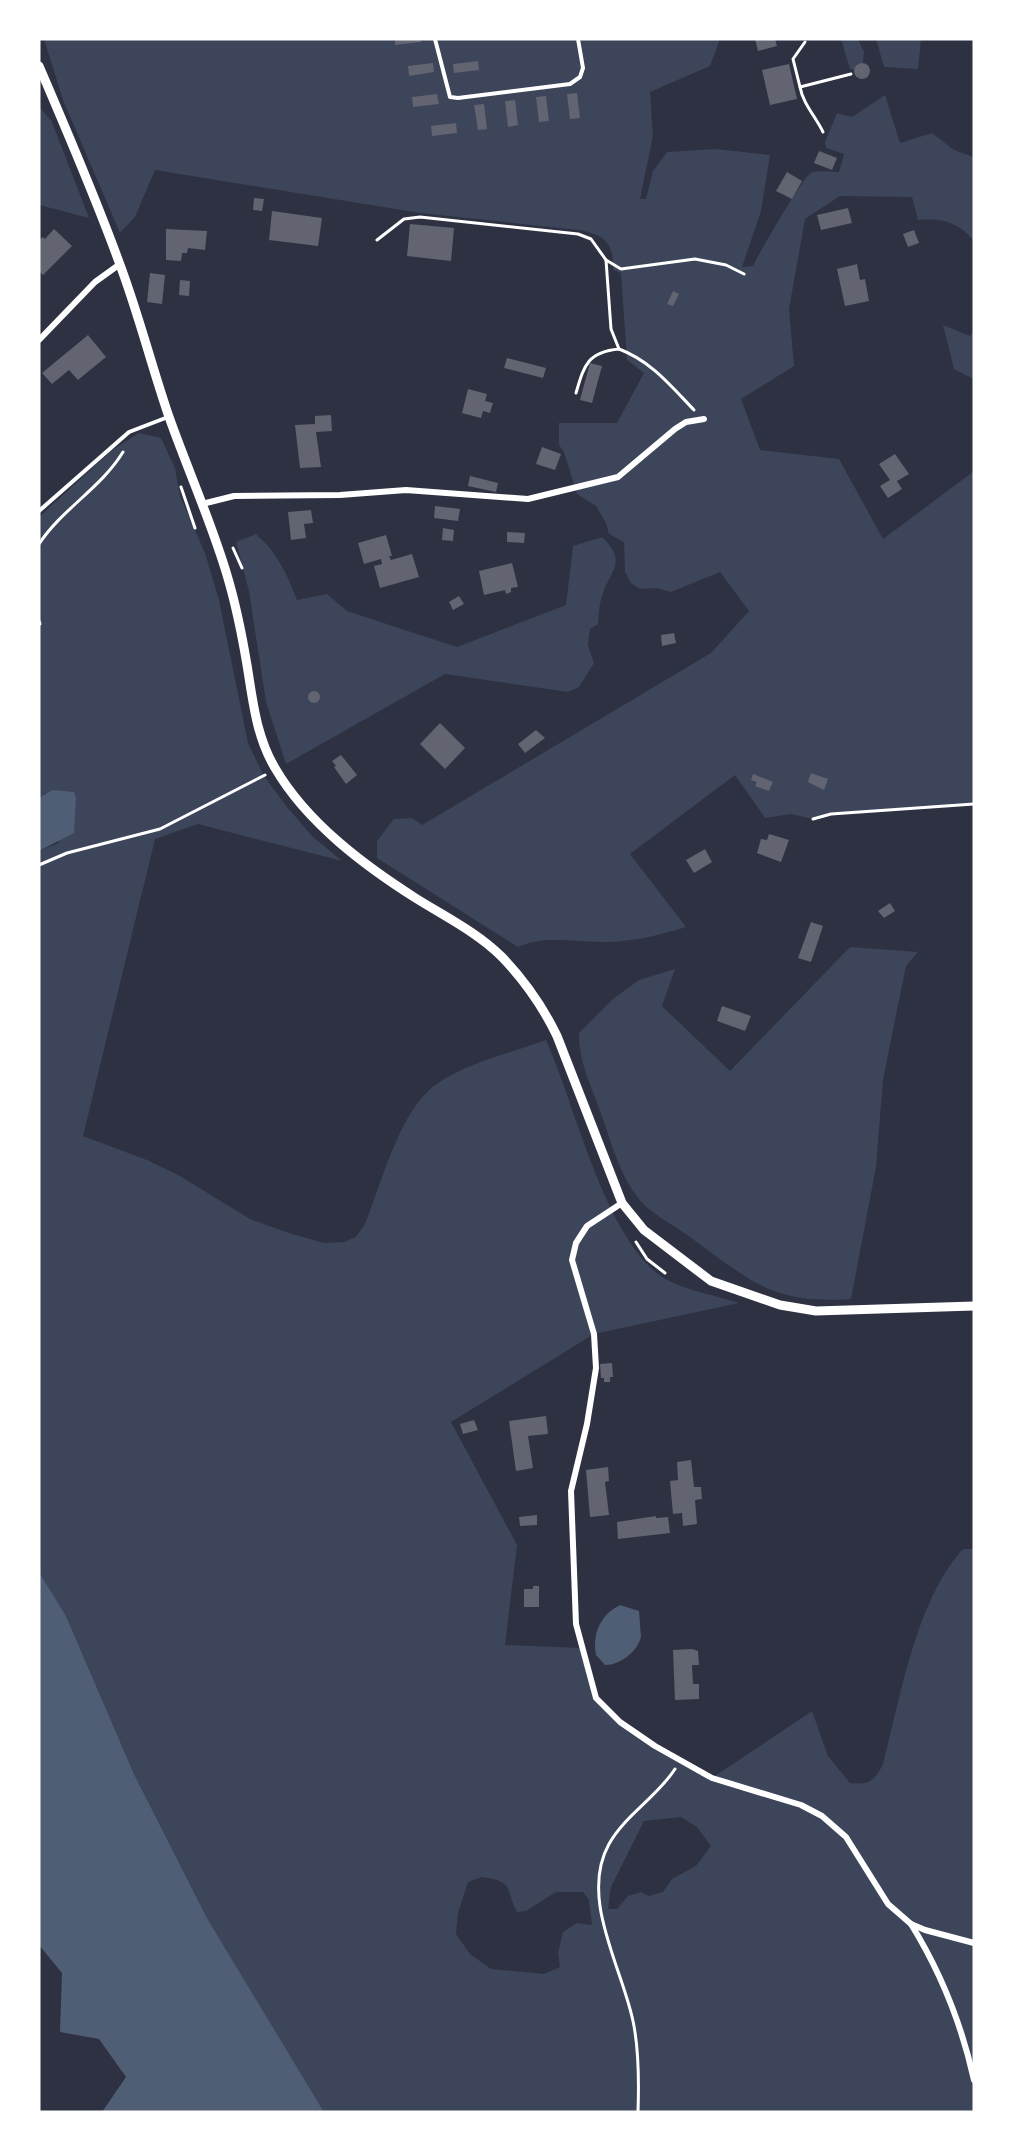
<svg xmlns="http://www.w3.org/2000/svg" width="1013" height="2151" font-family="Raleway,sans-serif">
<rect width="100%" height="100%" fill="#2d3142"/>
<!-- green -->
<g fill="#3c4559" fill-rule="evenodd">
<path d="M 44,39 L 720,39 L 710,66 L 650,92 L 653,136 L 640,199 L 646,199 L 653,171 L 667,152 L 716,149 L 770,155 L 761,211 L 742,267 L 753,266 C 759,253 803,177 811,173 C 818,170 830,172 839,172 L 844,154 L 826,148 L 825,142 L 837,113 L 852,117 L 885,95 L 900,143 L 932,133 L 954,150 L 974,157 L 974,241 C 958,222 942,218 918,220 L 912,197 L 840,196 L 805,219 L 789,309 L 794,366 L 741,399 L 760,450 L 839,459 L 883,539 L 974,471 L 974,804 L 831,814 L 813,819 L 791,814 L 765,818 L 735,775 L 630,854 L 686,927 C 660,935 636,941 609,942 C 580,943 544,934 518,947 L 377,858 L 377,841 L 394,819 L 412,818 L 422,825 L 711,653 L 749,611 L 720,572 L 671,592 L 656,588 L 640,589 L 631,583 L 625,572 L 624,542 L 609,534 L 606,523 L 596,506 L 577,494 L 564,452 L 559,445 L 559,423 L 617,423 L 644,373 L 627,360 L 621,273 L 613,270 C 614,243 605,235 579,230 L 420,213 L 155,170 L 135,217 L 120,233 L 63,100 Z"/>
<polygon points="841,39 858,39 864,52 863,63 857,64 854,70 850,69"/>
<polygon points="876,39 921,39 918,69 884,67"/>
<polygon points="39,106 52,122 89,218 39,205"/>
<polygon points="943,325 970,336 974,331 974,379 954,369"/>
<path d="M 139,433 L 161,438 L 175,468 L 180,496 L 205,553 L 219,600 L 248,743 L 264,776 L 287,807 L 312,836 L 342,861 L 198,824 L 155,839 L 83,1136 L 147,1160 L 180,1176 L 250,1219 L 289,1233 L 324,1243 L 344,1242 L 356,1237 L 365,1224 C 381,1184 397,1121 428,1091 C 455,1066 511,1053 546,1040 C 575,1103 607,1249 669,1281 C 690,1291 717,1296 739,1303 L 594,1334 L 451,1422 L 517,1545 L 505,1645 L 581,1648 L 596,1698 L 620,1722 L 712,1778 L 812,1711 L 828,1756 L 850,1783 C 868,1785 875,1781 883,1764 C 900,1699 916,1600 963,1549 L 974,1549 L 974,2112 L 324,2112 L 207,1918 L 134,1774 L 66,1616 L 39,1572 L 39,851 L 59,843 L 52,790 L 39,798 L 39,517 L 111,451 ZM 681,1817 L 697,1827 L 711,1846 L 696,1866 L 672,1879 L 663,1892 L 649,1896 L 641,1892 L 628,1896 L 617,1909 L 608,1909 L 611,1887 L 644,1821 ZM 482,1877 C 516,1882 504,1888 517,1912 L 526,1911 L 556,1892 L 583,1892 L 589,1900 L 592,1925 L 577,1923 L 563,1932 L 558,1953 L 560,1967 L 544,1974 L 491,1969 L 470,1954 L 456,1934 L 458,1913 L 468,1882 Z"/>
<path d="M 256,534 C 277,552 287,574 297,600 L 327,594 L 347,611 L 457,647 L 566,605 L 573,546 L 602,537 C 629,563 609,571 602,596 C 599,605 599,615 598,624 L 590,629 L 588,645 L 594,663 L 579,687 L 568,692 L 445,674 L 286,764 L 266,702 L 249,591 L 236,542 Z"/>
<path d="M 850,947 L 918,952 L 906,966 L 883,1080 L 876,1167 L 851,1299 C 770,1305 749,1279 687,1235 C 672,1224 651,1214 639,1199 C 619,1174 610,1138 599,1108 C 590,1084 578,1059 579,1033 L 613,999 L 639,980 L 675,969 L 662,1006 L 730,1071 Z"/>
</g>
<!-- water -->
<g fill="#4f5d75">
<polygon points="52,790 74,792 76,798 74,833 39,851 39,798"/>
<polygon points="39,1572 66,1616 134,1774 207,1918 324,2112 102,2112 126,2077 99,2039 60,2032 62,1973 39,1945"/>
<path d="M 620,1605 L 639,1611 L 641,1637 C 637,1652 620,1665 605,1665 L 596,1655 C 592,1634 600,1615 620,1605 Z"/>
</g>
<!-- building -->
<g fill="#626471">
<polygon points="395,39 420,39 421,42 395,45"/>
<polygon points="755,39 775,39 777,46 758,51"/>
<polygon points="478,61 479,70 454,73 453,64"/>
<circle cx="862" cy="71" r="8"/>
<polygon points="433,63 434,72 409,76 408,66"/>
<polygon points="789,64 797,99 770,105 762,70"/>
<polygon points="577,93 580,118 570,119 567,94"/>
<polygon points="437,94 439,104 413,107 412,97"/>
<polygon points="546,96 549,121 539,122 536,97"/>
<polygon points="515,100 518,125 508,127 505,101"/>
<polygon points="484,104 487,129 478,130 474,105"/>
<polygon points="456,123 457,133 432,136 431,126"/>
<polygon points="819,151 837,158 832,170 814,163"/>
<polygon points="787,172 802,181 792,199 776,191"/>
<polygon points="254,198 264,199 262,211 253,210"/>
<polygon points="848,208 852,223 821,230 817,215"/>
<polygon points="272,211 322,218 318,246 269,240"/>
<polygon points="410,224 454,228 451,261 407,256"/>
<polygon points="54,229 72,246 43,275 39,271 39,240 43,237 45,239"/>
<polygon points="166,229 207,231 205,250 188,248 187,253 182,253 181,261 166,260"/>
<polygon points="914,230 919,243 908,247 903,234"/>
<polygon points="857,264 860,280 865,279 869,301 845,306 837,269"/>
<polygon points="150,273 165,275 162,304 147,302"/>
<polygon points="180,280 190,281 189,296 179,295"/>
<polygon points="673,291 679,294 673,306 667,304"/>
<polygon points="88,335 106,357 78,380 69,370 52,384 42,373"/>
<polygon points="507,358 546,368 543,378 504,368"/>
<polygon points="590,363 602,366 592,403 580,400"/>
<polygon points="468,389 487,394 485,401 493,403 490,413 483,411 481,418 462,413"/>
<polygon points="331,415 332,431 316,432 321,467 300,468 295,425 315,424 315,416"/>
<polygon points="542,447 561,454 555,470 536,464"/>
<polygon points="895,454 909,474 897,481 902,489 888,498 880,486 890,480 879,464"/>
<polygon points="470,476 498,483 496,492 468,486"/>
<polygon points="435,506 460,509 458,521 434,518"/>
<polygon points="311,510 313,523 304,524 306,538 291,540 288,512"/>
<polygon points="443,528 454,530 453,541 442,540"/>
<polygon points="507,532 525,533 524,543 507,542"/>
<polygon points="386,535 392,556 389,556 391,560 412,554 419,577 380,588 374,566 382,564 381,559 364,564 358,543"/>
<polygon points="512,563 518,587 511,588 511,592 506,594 505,590 484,595 479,571"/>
<polygon points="459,596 464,604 453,610 449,602"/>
<polygon points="674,633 676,643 662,646 661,635"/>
<circle cx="314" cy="697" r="6"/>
<polygon points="440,723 465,748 445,769 420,744"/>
<polygon points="536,730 545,738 525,753 518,744"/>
<polygon points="341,755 357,775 346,784 334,767 336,766 332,761"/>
<polygon points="811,773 828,779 824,790 808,782"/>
<polygon points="753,774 773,782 769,791 755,786 757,782 751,780"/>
<polygon points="769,834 789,840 781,862 757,853 761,839 767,840"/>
<polygon points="705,849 712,862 694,873 686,860"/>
<polygon points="890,903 895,911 884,918 878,911"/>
<polygon points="811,922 823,926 811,962 798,958"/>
<polygon points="722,1006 751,1016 745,1031 717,1021"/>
<polygon points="612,1363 613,1377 610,1377 610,1382 604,1382 604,1378 601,1378 600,1364"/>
<polygon points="546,1416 548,1434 528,1436 533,1468 516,1471 509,1421"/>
<polygon points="474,1420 478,1430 463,1434 460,1424"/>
<polygon points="691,1460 694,1487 701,1487 702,1499 695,1500 697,1524 683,1526 682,1513 673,1514 670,1481 678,1480 677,1462"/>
<polygon points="608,1467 609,1481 605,1482 609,1515 590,1517 586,1470"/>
<polygon points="537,1515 537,1525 520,1526 519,1517"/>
<polygon points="656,1516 656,1518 668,1517 670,1533 618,1539 617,1522"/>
<polygon points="533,1586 539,1586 539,1607 524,1607 524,1589 533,1589"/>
<polygon points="692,1649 698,1651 699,1665 692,1665 693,1684 699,1684 699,1699 675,1700 673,1650"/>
</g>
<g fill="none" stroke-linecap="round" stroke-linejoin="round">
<!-- path -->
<g stroke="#fff" stroke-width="3">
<polyline points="805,42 793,59 800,87 851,74"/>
<path d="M 800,87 C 803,104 816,117 823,132"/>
<polyline points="377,240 404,219 420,217 578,234 591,239 606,260 621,269 695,259 726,265 744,274"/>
<polyline points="606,260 611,329 619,349"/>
<path d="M 576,393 C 584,366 587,352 619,349 C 651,361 671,386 694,410"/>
<polyline points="181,487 195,528"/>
<path d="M 39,544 C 62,509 101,488 123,452"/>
<polyline points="233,548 242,568"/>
<polyline points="39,621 40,624"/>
<polyline points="813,819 831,814 974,804"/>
<polyline points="39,865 67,853 160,829 265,775"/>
<polyline points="636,1242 647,1259 665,1273"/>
<path d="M 638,2112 C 639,2083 639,2049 633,2021 C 622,1967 579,1898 609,1844 C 625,1815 657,1797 675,1769"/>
</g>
<!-- service -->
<g stroke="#fff" stroke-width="4">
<polyline points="435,39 450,97 458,98 570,84 580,77 583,68 578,39"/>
<polyline points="39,511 129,432 168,417"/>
</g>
<!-- minor -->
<g stroke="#fff" stroke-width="6">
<polyline points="39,340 95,282 120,264"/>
<polyline points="202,504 234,496 340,495 406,490 528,499 618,477 675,429 686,422 704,419"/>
<polyline points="622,1203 587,1226 576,1243 572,1260 594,1334 596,1368 587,1424 571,1491 576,1624 596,1698 620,1722 655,1746 712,1778 801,1805 822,1816 846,1837 888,1904 911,1924 925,1930 974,1943"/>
<path d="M 911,1924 C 940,1971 962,2026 974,2080"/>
</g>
<!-- tertiary -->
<path stroke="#fff" stroke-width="9" d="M 39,66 C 67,131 95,196 119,262 C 138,312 151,364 168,414 C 187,468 211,521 227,575 C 236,605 242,635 247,665 C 253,701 256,736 275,768 C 307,823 365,866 417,899 C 446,917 478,933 502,957 C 525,981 543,1007 557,1036 L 622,1203 L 644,1230 L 711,1281 L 780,1305 L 816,1311 L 974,1306"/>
</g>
<!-- border -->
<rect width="1013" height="2151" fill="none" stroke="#ffffff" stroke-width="81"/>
</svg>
